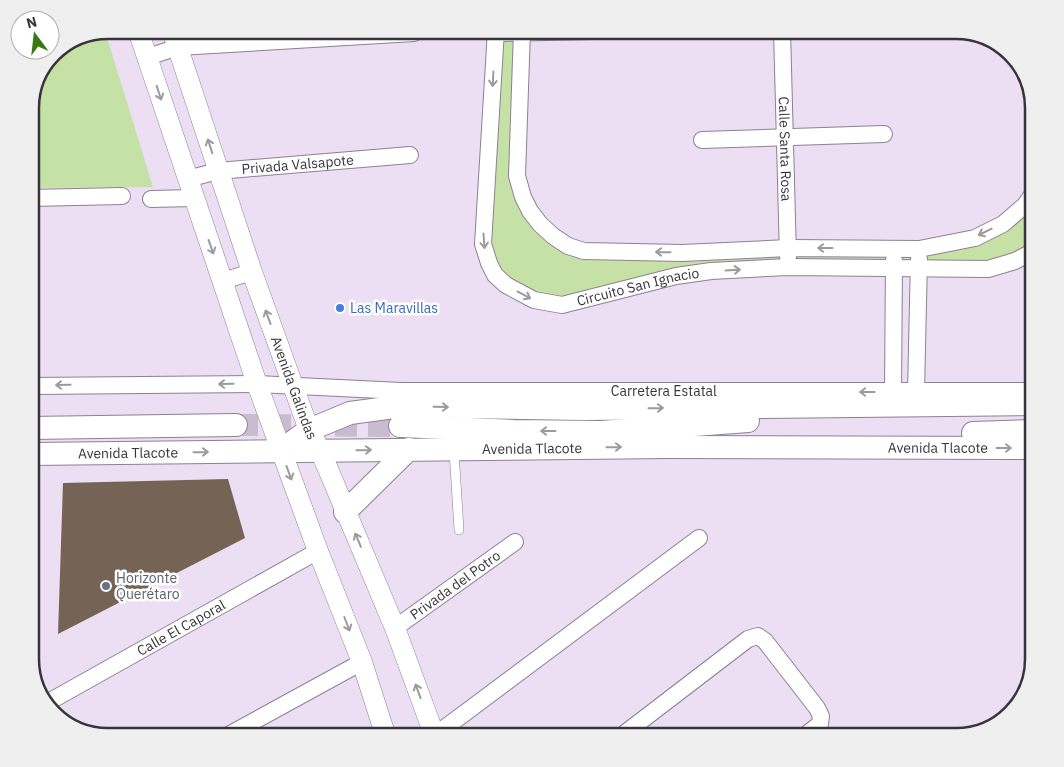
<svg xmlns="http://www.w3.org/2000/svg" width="1064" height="767" font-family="'IBM Plex Sans',sans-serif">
<rect width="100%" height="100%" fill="#ecdef3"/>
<!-- green -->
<g fill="#c6e1a6">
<polygon points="496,30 522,30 523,197 568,246 894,248 975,238 1034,192 1034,251 1015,261 711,271 562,305 495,275 484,225"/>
<polygon points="105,31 153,187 30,188 30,102 56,49"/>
</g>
<!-- building -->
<polygon fill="#756455" points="228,479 245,538 58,634 63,483"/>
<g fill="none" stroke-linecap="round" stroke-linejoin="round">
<!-- secondary-tunnel -->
<polyline stroke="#c8bcce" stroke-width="22" stroke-dasharray="22 11" stroke-linecap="butt" points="236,425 400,426"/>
<defs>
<polyline id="service" points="454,451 459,530"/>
<g id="minor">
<path id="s1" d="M 496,30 L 483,244 L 489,263 L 495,275 L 506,285 L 534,300 L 562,305 L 676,276 L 711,271 L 788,267 L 988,269 L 1015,261 L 1034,251"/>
<polyline points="522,30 517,176 523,197 530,211 540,224 553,236 568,246 584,251 682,253 789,248 919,249 975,238 1003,224 1025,205 1034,192"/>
<path id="s2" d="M 782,30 L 788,257"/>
<polyline points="496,33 642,30"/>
<polyline points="148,57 178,47 414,33"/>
<polyline points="702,140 884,134"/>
<path id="s3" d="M 187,179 L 218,171 L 410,155"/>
<polyline points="30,198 122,196"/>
<polyline points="151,199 194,198"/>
<polyline points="222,281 252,272"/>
<path id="s4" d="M 30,386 L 257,384 L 401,391 L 1034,391"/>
<polyline points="893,392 894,260"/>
<polyline points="916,392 919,259"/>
<path id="s5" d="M 395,628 L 515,542"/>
<path id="s6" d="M 45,704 L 318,551"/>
<polyline points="434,736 699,538"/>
<polyline points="225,737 362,662"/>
<polyline points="620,737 748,639 758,636 765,641 817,708 821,716 820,724 803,737"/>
</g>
<g id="tertiary">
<polyline points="138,30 257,384 318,551 362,662 386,737"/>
<path id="s7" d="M 172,30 L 252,272 L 309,430 L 320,450 L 395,628 L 435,737"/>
</g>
<g id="secondary">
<polyline points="400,426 514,431 601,432 748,421"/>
<polyline points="30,428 236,425"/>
<polyline points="973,433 1034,431"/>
<polyline points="280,451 309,430 350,413 402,406 584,409 1034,404"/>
<path id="s8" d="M 30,454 L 668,447 L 1034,448"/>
<polyline points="345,512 409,449"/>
</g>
</defs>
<!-- service casing -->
<use href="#service" stroke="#8d8093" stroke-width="10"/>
<!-- minor casing -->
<use href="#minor" stroke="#8d8093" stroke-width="18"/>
<!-- tertiary casing -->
<use href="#tertiary" stroke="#8d8093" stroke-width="21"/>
<!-- secondary casing -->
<use href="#secondary" stroke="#8d8093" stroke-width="24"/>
<!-- service -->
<use href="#service" stroke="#fff" stroke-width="9"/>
<!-- minor -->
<use href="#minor" stroke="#fff" stroke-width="16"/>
<!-- tertiary -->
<use href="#tertiary" stroke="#fff" stroke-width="20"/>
<!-- secondary -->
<use href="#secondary" stroke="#fff" stroke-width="22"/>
</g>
<!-- one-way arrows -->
<defs><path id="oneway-shaft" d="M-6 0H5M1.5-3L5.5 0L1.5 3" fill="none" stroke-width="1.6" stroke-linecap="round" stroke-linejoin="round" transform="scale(1.25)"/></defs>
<g stroke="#9c9a9e">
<use href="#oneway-shaft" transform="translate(493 79) rotate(93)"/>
<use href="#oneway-shaft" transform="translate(159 93) rotate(72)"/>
<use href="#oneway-shaft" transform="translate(210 146) rotate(-108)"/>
<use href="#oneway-shaft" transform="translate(985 232) rotate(154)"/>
<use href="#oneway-shaft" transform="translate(484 241) rotate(86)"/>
<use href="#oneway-shaft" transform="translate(211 247) rotate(71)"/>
<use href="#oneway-shaft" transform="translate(825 248) rotate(-180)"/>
<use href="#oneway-shaft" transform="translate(663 252) rotate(-179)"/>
<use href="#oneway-shaft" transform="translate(733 270) rotate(-3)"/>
<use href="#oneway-shaft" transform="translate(524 295) rotate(28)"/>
<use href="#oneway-shaft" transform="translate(268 317) rotate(-110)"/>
<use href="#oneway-shaft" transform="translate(226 384) rotate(179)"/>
<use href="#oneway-shaft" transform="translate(63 385) rotate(179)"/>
<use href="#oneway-shaft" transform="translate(867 392) rotate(-180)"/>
<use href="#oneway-shaft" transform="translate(441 407) rotate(1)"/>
<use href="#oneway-shaft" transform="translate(656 408) rotate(-1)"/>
<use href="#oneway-shaft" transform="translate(548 431) rotate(-180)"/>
<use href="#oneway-shaft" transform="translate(614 447) rotate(-1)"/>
<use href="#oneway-shaft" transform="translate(1004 448)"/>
<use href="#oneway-shaft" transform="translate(364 450) rotate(-1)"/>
<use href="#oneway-shaft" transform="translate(201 452) rotate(-1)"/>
<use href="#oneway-shaft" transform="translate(289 473) rotate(70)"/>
<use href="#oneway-shaft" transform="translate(358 540) rotate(-113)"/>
<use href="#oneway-shaft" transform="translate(347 624) rotate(69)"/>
<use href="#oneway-shaft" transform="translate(418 691) rotate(-110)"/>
</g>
<!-- markers -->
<circle fill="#3f7fe0" stroke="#fff" stroke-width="2" cx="340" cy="308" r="5"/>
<circle fill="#6b7280" stroke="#fff" stroke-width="2" cx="106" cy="586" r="5"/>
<g text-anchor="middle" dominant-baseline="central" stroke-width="5" stroke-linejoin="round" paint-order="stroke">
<!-- street labels -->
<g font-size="14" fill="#39343c" stroke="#fff">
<text stroke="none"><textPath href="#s2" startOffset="119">Calle Santa Rosa</textPath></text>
<text stroke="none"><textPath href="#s3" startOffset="112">Privada Valsapote</textPath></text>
<text stroke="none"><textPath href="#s1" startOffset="401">Circuito San Ignacio</textPath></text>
<text stroke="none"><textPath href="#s7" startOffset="378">Avenida Galindas</textPath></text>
<text stroke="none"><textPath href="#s4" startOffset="634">Carretera Estatal</textPath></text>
<text stroke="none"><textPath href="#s8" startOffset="502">Avenida Tlacote</textPath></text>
<text stroke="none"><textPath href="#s8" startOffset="908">Avenida Tlacote</textPath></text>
<text stroke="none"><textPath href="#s8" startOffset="98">Avenida Tlacote</textPath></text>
<text stroke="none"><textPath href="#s5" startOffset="74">Privada del Potro</textPath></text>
<text stroke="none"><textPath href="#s6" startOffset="156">Calle El Caporal</textPath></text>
</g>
<!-- shop labels -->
<g font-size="14" fill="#366cbe" stroke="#fff" text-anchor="start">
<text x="350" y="308">Las Maravillas</text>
</g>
<!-- worship labels -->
<g font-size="14" fill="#5b616d" stroke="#fff" text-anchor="start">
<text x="116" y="578">Horizonte<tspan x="116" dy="16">Querétaro</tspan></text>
</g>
</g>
<!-- crop -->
<path d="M0 0H1064V767H0ZM108 39H956A69 69 0 0 1 1025 108V659A69 69 0 0 1 956 728H108A69 69 0 0 1 39 659V108A69 69 0 0 1 108 39Z" fill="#efefef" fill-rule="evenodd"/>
<path fill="none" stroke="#39343c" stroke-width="2.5" d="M108 39H956A69 69 0 0 1 1025 108V659A69 69 0 0 1 956 728H108A69 69 0 0 1 39 659V108A69 69 0 0 1 108 39Z"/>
<!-- north arrow -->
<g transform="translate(35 35) rotate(345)"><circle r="24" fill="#ffffff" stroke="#b0aeb1"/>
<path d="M0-4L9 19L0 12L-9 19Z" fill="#397815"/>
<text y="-8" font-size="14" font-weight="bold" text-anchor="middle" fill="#39343c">N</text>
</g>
</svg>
